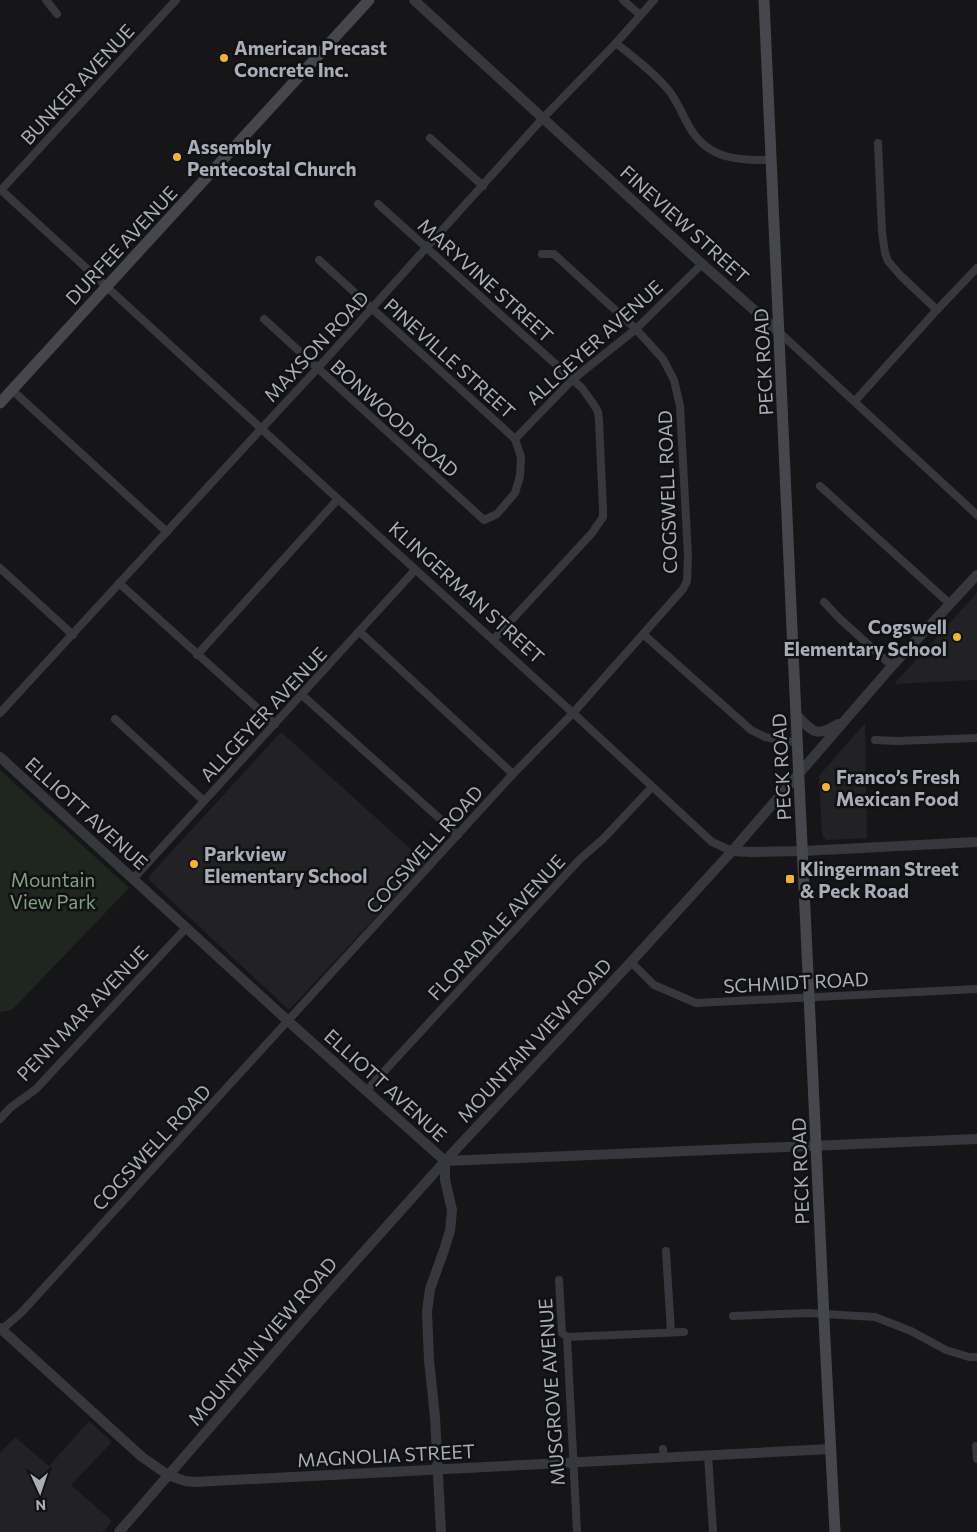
<svg xmlns="http://www.w3.org/2000/svg" width="977" height="1532" font-family="Commissioner,sans-serif">
<rect width="100%" height="100%" fill="#161618"/>
<!-- built -->
<g fill="#222225">
<polygon points="977,593 977,680 894,684"/>
<polygon points="865,723 867,838 826,840 822,835 819,776"/>
<polygon points="281,732 426,863 289,1010 149,880 150,875"/>
<polygon points="89,1421 112,1442 71,1485 112,1521 103,1532 0,1532 0,1453 15,1437 49,1466"/>
</g>
<!-- green -->
<polygon fill="#1e261f" points="0,770 129,888 12,1010 0,1012"/>
<g fill="none" stroke-linecap="round" stroke-linejoin="round">
<!-- minor -->
<g stroke="#37383d" stroke-width="8">
<polyline points="46,0 57,14"/>
<polyline points="623,0 640,15"/>
<path d="M 616,43 C 634,58 655,73 670,92 C 678,103 683,116 690,128 C 709,160 738,160 771,160"/>
<polyline points="430,138 483,186"/>
<polyline points="878,143 882,232 885,253 888,261 901,276 937,310"/>
<polyline points="0,189 338,499 573,713 712,842 732,851"/>
<polyline points="1,190 176,0"/>
<polyline points="378,204 582,388 594,405 598,412 599,420 603,510 603,517 592,533 493,640"/>
<polyline points="319,260 515,439"/>
<polyline points="264,319 484,520 497,514 515,493 520,476 521,457 515,439 572,380 636,329 702,264"/>
<polyline points="779,332 977,515"/>
<polyline points="12,390 167,532"/>
<polyline points="855,401 935,312 977,268"/>
<polyline points="820,486 950,604"/>
<polyline points="0,568 73,635"/>
<polyline points="119,583 275,724"/>
<polyline points="824,602 839,618 892,666"/>
<polyline points="360,632 513,774"/>
<polyline points="643,634 751,730 765,737 798,743"/>
<polyline points="197,655 338,499"/>
<polyline points="302,695 458,835"/>
<polyline points="0,713 262,428 317,369 543,118 616,43 654,0"/>
<polyline points="115,719 204,801"/>
<polyline points="875,740 897,741 977,738"/>
<polyline points="133,879 415,570"/>
<polyline points="631,962 654,985 696,1003 977,989"/>
<polyline points="366,1091 580,859 603,839 652,787"/>
<polyline points="0,1119 10,1108 36,1089 186,928"/>
<polyline points="666,1251 671,1332"/>
<polyline points="559,1280 562,1333 567,1337 577,1532"/>
<polyline points="733,1316 808,1313 875,1317 911,1331 946,1350 969,1357 977,1357"/>
<polyline points="0,1331 21,1313 513,774 573,713 683,589 687,581 688,556 680,406 674,380 663,359 636,329 554,254 542,254"/>
<polyline points="567,1337 684,1332"/>
<polyline points="976,1446 977,1459"/>
<polyline points="663,1449 664,1457"/>
<polyline points="708,1455 713,1532"/>
</g>
<!-- tertiary -->
<g stroke="#37383d" stroke-width="10">
<polyline points="414,0 702,264 779,332"/>
<path d="M 797,716 C 814,732 815,738 838,724"/>
<polyline points="0,757 288,1021 445,1161 977,1139"/>
<polyline points="732,851 751,852 803,851 977,842"/>
<polyline points="0,1328 142,1457 168,1475 185,1481 195,1482 831,1449"/>
<polyline points="119,1532 319,1302 445,1161 631,962 732,851 892,666 977,575"/>
<polyline points="441,1532 435,1417 429,1360 427,1312 430,1289 444,1250 450,1231 452,1210 445,1180 445,1161"/>
</g>
<!-- secondary -->
<g stroke="#45474d" stroke-width="11">
<polyline points="764,0 792,629 825,1340 835,1532"/>
<polyline points="0,403 369,0"/>
</g>
</g>
<!-- markers -->
<g fill="#f2b134" stroke="#111113" stroke-width="2">
<circle cx="224" cy="58" r="5"/>
<circle cx="177" cy="157" r="5"/>
<circle cx="957" cy="637" r="5"/>
<circle cx="826" cy="787" r="5"/>
<circle cx="194" cy="864" r="5"/>
<rect x="785" y="874" width="10" height="10" rx="2.5"/>
</g>
<g text-anchor="middle" dominant-baseline="central" stroke-width="5" stroke-linejoin="round" paint-order="stroke">
<!-- poi labels -->
<g font-size="19" font-weight="bold" fill="#a8adb8" stroke="#111113" text-anchor="start">
<text x="234" y="47">American Precast<tspan x="234" dy="22">Concrete Inc.</tspan></text>
<text x="187" y="146">Assembly<tspan x="187" dy="22">Pentecostal Church</tspan></text>
<text x="947" y="626" text-anchor="end">Cogswell<tspan x="947" dy="22">Elementary School</tspan></text>
<text x="836" y="776">Franco’s Fresh<tspan x="836" dy="22">Mexican Food</tspan></text>
<text x="204" y="853">Parkview<tspan x="204" dy="22">Elementary School</tspan></text>
<text x="800" y="868">Klingerman Street<tspan x="800" dy="22">&amp; Peck Road</tspan></text>
</g>
<!-- street labels -->
<g font-size="19" fill="#a8adb8" stroke="#111113">
<text transform="translate(77 84) rotate(-47)">BUNKER AVENUE</text>
<text transform="translate(685 224) rotate(42)">FINEVIEW STREET</text>
<text transform="translate(121 245) rotate(-47)">DURFEE AVENUE</text>
<text transform="translate(486 280) rotate(42)">MARYVINE STREET</text>
<text transform="translate(594 342) rotate(-42)">ALLGEYER AVENUE</text>
<text transform="translate(316 346) rotate(-47)">MAXSON ROAD</text>
<text transform="translate(450 358) rotate(42)">PINEVILLE STREET</text>
<text transform="translate(763 362) rotate(-93)">PECK ROAD</text>
<text transform="translate(395 418) rotate(42)">BONWOOD ROAD</text>
<text transform="translate(667 492) rotate(-92)">COGSWELL ROAD</text>
<text transform="translate(467 592) rotate(42)">KLINGERMAN STREET</text>
<text transform="translate(263 714) rotate(-47)">ALLGEYER AVENUE</text>
<text transform="translate(781 767) rotate(-93)">PECK ROAD</text>
<text transform="translate(87 813) rotate(42)">ELLIOTT AVENUE</text>
<text transform="translate(424 849) rotate(-48)">COGSWELL ROAD</text>
<text transform="translate(496 927) rotate(-47)">FLORADALE AVENUE</text>
<text transform="translate(796 982) rotate(-3)">SCHMIDT ROAD</text>
<text transform="translate(82 1013) rotate(-46)">PENN MAR AVENUE</text>
<text transform="translate(534 1040) rotate(-47)">MOUNTAIN VIEW ROAD</text>
<text transform="translate(386 1085) rotate(42)">ELLIOTT AVENUE</text>
<text transform="translate(151 1147) rotate(-47)">COGSWELL ROAD</text>
<text transform="translate(800 1171) rotate(-92)">PECK ROAD</text>
<text transform="translate(262 1341) rotate(-49)">MOUNTAIN VIEW ROAD</text>
<text transform="translate(551 1392) rotate(-94)">MUSGROVE AVENUE</text>
<text transform="translate(386 1455) rotate(-3)">MAGNOLIA STREET</text>
</g>
<!-- park labels -->
<g font-size="19" fill="#7fa381" stroke="#111113">
<text x="53" y="879">Mountain<tspan x="53" dy="22">View Park</tspan></text>
</g>
</g>
<!-- north arrow -->
<g transform="translate(40 1492) rotate(177)" stroke="#111113" stroke-width="4" paint-order="stroke">
<path d="M0-4L9 19L0 12L-9 19Z" fill="#a8adb8"/>
<text y="-8" font-size="14" font-weight="bold" text-anchor="middle" fill="#a8adb8">N</text>
</g>
</svg>
